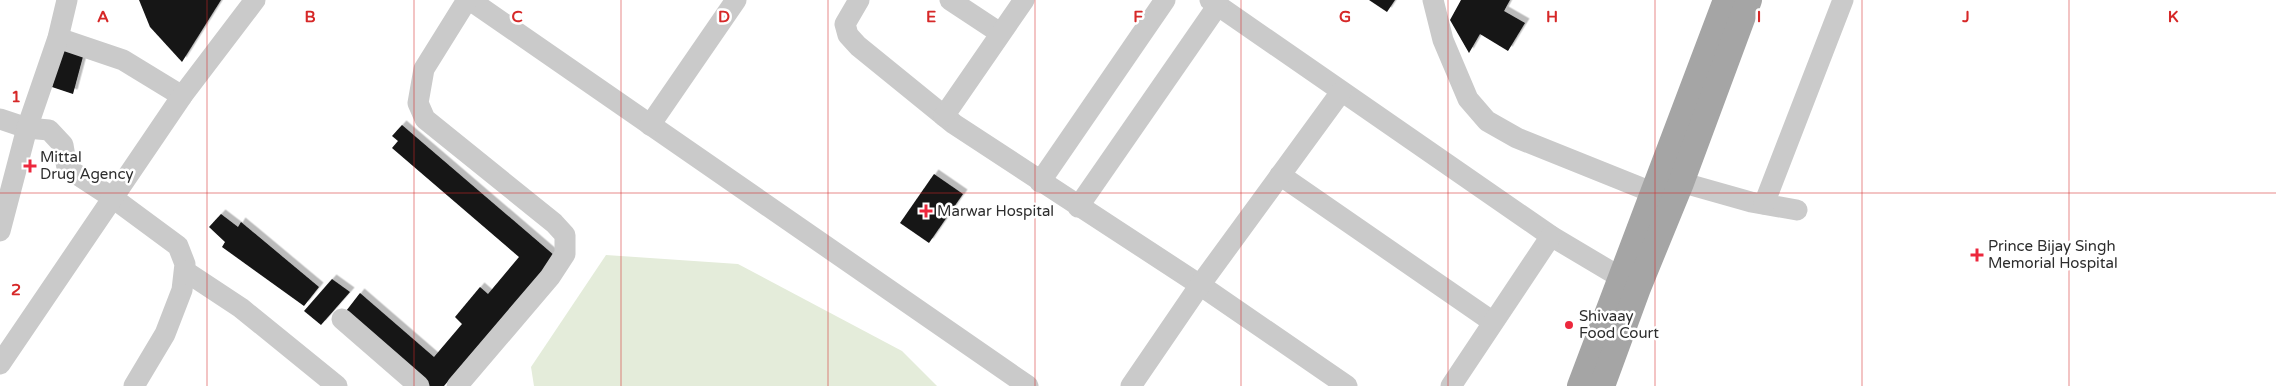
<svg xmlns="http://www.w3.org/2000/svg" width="2276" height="386" font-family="'Varela Round',sans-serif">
<defs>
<filter id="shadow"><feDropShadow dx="4.5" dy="-4.5" stdDeviation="0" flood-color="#0004"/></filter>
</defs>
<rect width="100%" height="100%" fill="#fff"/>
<!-- green -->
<polygon fill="#e4ecda" points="606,255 738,264 902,351 937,386 534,386 531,367"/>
<!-- building -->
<g fill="#141414" filter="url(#shadow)">
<polygon points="139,0 221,0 182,62 150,27"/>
<polygon points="1369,0 1395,0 1387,12"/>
<polygon points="1461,0 1510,0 1504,11 1525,23 1508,51 1480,34 1469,53 1450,20"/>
<polygon points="63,45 85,49 73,94 52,87"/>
<polygon points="402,125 555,256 444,386 429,386 343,315 360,293 434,357 462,324 455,317 480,287 488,294 519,257 392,148 398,141 392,136"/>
<polygon points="934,174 963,194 929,243 900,223"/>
<polygon points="221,214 238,227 241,222 319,287 304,306 222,247 225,242 209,227"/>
<polygon points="332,279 350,292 321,325 304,311"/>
</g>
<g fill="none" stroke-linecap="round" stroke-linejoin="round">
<!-- minor -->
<g stroke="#cacaca" stroke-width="21">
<polyline points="470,0 1028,386"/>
<polyline points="859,0 845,24 848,35 858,46 954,124 1200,285 1347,386"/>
<polyline points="950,0 1000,33"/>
<polyline points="1210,0 1551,236 1635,286"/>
<polyline points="1433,0 1443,40 1468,99 1487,121 1517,138 1669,199"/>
<polyline points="58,38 123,60 182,96"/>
<polyline points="944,116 1024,0"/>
<polyline points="0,119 27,128 49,130 63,145 67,168 113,198 178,246 185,264 182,290 165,334 134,386"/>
<polyline points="650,125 736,0"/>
<polyline points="1280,175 1493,322"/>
<polyline points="1666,178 1751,202 1797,210"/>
<polyline points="1040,182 1165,0"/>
<polyline points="1764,204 1843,0"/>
<polyline points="1078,207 1218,5"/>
<polyline points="0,231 27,128 58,38 67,0"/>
<polyline points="185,271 241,308 337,386"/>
<polyline points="342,319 419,386"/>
<polyline points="0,364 182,96 255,0"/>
<polyline points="457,386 550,277 565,254 565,235 554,223 425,119 418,103 424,69 467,0"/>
<polyline points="1131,386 1200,285 1341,92"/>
<polyline points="1451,386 1551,236"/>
</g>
<!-- major -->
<g stroke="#a5a5a5" stroke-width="26">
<polyline points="1580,386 1726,0"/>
<polyline points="1602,386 1638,288 1681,183 1749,0"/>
</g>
</g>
<!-- grid -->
<path fill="none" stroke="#d62828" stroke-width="1" stroke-opacity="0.55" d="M 207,0 L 207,386M 414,0 L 414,386M 621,0 L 621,386M 828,0 L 828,386M 1035,0 L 1035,386M 1241,0 L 1241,386M 1448,0 L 1448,386M 1655,0 L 1655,386M 1862,0 L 1862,386M 2069,0 L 2069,386M 0,193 L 2276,193"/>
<!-- markers -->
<g fill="#ec283d" stroke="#fff" stroke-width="2">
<path d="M27.5 158.5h5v5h5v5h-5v5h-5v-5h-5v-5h5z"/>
<path d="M923.5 203.5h5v5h5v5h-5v5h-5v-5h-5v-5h5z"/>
<path d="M1974.5 247.5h5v5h5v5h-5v5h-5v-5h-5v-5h5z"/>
<circle cx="1569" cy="325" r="5"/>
</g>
<g text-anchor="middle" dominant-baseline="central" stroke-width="5" stroke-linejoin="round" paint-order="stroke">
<!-- poi labels -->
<g font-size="15" fill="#2d2d2d" stroke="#fff" text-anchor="start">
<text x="40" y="157">Mittal<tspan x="40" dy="17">Drug Agency</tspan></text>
<text x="937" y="211">Marwar Hospital</text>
<text x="1988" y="246">Prince Bijay Singh<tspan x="1988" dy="17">Memorial Hospital</tspan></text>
<text x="1579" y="316">Shivaay<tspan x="1579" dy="17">Food Court</tspan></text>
</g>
</g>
<g font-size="16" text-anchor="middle" font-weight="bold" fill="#d62828" stroke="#fff" stroke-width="5" stroke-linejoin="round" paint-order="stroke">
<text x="103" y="22">A</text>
<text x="310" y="22">B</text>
<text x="517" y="22">C</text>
<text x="724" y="22">D</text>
<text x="931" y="22">E</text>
<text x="1138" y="22">F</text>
<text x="1345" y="22">G</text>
<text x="1552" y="22">H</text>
<text x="1759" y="22">I</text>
<text x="1966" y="22">J</text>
<text x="2173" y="22">K</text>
<text x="16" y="102">1</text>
<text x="16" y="295">2</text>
</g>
</svg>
